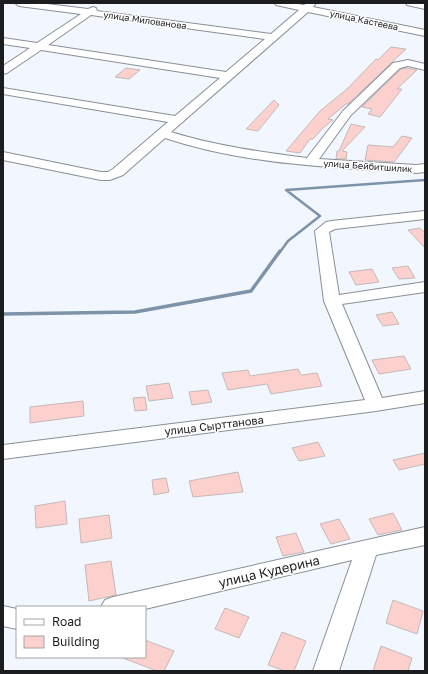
<svg xmlns="http://www.w3.org/2000/svg" width="428" height="674" font-family="'Golos Text',sans-serif">
<rect width="100%" height="100%" fill="#f2f7ff"/>
<g fill="none" stroke-linecap="round" stroke-linejoin="round">
<!-- stream-far1 -->
<polyline stroke="#7e93a7" stroke-width="2.5" points="280,252 288,241 320,216 286,190 425,180"/>
<!-- stream -->
<polyline stroke="#7e93a7" stroke-width="3.5" points="3,314 135,312 251,291 280,251"/>
</g>
<!-- building -->
<g fill="#fcd0cc" stroke="#c3b9b7">
<polygon points="391,47 406,49 348,104 346,104 328,119 333,120 323,128 313,139 310,139 300,153 286,151 320,111 347,89 376,59 378,60"/>
<polygon points="126,68 140,70 129,79 115,77"/>
<polygon points="407,68 417,70 397,89 402,89 380,117 368,114 372,109 362,107 401,69"/>
<polygon points="274,100 279,105 258,131 246,129"/>
<polygon points="351,124 365,127 342,151 347,152 346,159 336,159 337,151 339,151"/>
<polygon points="402,136 412,138 394,162 365,160 368,145 393,147"/>
<polygon points="420,228 425,233 425,248 408,230"/>
<polygon points="408,266 415,278 399,279 392,268"/>
<polygon points="372,269 379,282 356,285 349,272"/>
<polygon points="392,312 399,324 383,326 376,315"/>
<polygon points="404,356 411,369 379,374 372,360"/>
<polygon points="298,369 301,375 317,373 322,386 271,394 267,384 228,390 222,373 248,370 250,376"/>
<polygon points="169,383 173,398 149,401 146,386"/>
<polygon points="208,390 212,402 192,405 189,392"/>
<polygon points="145,397 147,410 135,411 133,398"/>
<polygon points="83,401 84,416 30,423 30,407"/>
<polygon points="318,442 325,456 299,461 292,448"/>
<polygon points="425,453 425,464 399,470 393,460"/>
<polygon points="238,472 243,492 193,497 189,481"/>
<polygon points="166,478 169,492 154,495 152,480"/>
<polygon points="65,501 67,524 36,528 35,506"/>
<polygon points="393,513 402,530 378,535 369,519"/>
<polygon points="109,515 112,538 81,543 79,519"/>
<polygon points="339,519 350,539 331,544 320,524"/>
<polygon points="296,533 304,552 283,556 276,537"/>
<polygon points="111,561 116,595 89,601 85,565"/>
<polygon points="393,600 423,611 417,634 386,623"/>
<polygon points="225,608 249,617 239,638 215,629"/>
<polygon points="282,632 306,641 294,671 285,671 268,665"/>
<polygon points="145,640 174,651 164,671 157,671 123,658 145,657"/>
<polygon points="381,646 412,658 408,671 373,671"/>
</g>
<g fill="none" stroke-linecap="round" stroke-linejoin="round">
<defs>
<g id="minor">
<path d="M 15,3 L 39,3 L 88,9 L 93,7 L 96,8 L 97,11 L 271,34 L 299,10 L 276,5 L 275,3 L 292,3 L 304,5 L 307,3 L 316,3 L 313,7 L 425,30 L 425,36 L 308,12 L 171,132 C 216,146 261,152 307,158 L 343,111 L 393,63 L 408,60 L 425,64 L 425,70 L 408,66 L 400,68 L 351,115 L 319,159 L 416,165 L 425,164 L 425,172 L 416,173 C 332,167 245,165 165,138 L 123,175 L 110,180 L 101,180 L 3,160 L 3,152 L 101,172 L 108,172 L 113,169 L 168,122 L 3,94 L 3,88 L 175,116 L 220,78 L 41,50 L 7,73 L 3,74 L 3,66 L 30,48 L 3,44 L 3,38 L 37,43 L 81,14 L 19,6 ZM 91,15 L 265,39 L 226,72 L 48,45 Z"/>
<polygon points="406,3 425,3 425,9 407,5"/>
<polygon points="425,211 425,219 335,229 329,232 339,295 425,282 425,292 342,304 382,398 425,391 425,403 376,411 3,459 3,445 365,400 324,301 315,231 326,222 331,221"/>
<polygon points="425,527 425,545 376,555 339,671 313,671 352,560 145,609 145,607 101,607 105,600 113,597"/>
<polygon points="3,606 17,609 17,629 3,626"/>
</g>
</defs>
<!-- minor casing -->
<use href="#minor" stroke="#8a8f96" stroke-width="2"/>
<!-- minor -->
<use href="#minor" fill="#fff" fill-rule="evenodd"/>
</g>
<g text-anchor="middle" dominant-baseline="central" stroke-width="3" stroke-linejoin="round" paint-order="stroke">
<!-- far-street labels -->
<g font-size="9" fill="#1b1d1f" stroke="#fff">
<text transform="translate(145 20) rotate(8)">улица Милованова</text>
<text transform="translate(364 20) rotate(12)">улица Кастеева</text>
<text transform="translate(368 166) rotate(4)">улица Бейбитшилик</text>
</g>
<!-- street labels -->
<g font-size="11" fill="#1b1d1f" stroke="#fff">
<text transform="translate(214 425) rotate(-7)">улица Сырттанова</text>
</g>
<!-- near-street labels -->
<g font-size="13" fill="#1b1d1f" stroke="#fff">
<text transform="translate(269 571) rotate(-13)">улица Кудерина</text>
</g>
</g>
<!-- border -->
<rect width="428" height="674" fill="none" stroke="#1b1d1f" stroke-width="8"/>
<!-- legend -->
<rect x="16" y="606" width="130" height="52" fill="#ffffff" stroke="#a4a5a5"/>
<rect x="24" y="619" width="20" height="6" fill="#ffffff" stroke="#a4a5a5"/>
<text x="52" y="626" font-size="12" fill="#1b1d1f">Road</text>
<rect x="24" y="636" width="20" height="12" fill="#fcd0cc" stroke="#a4a5a5"/>
<text x="52" y="646" font-size="12" fill="#1b1d1f">Building</text>
</svg>
